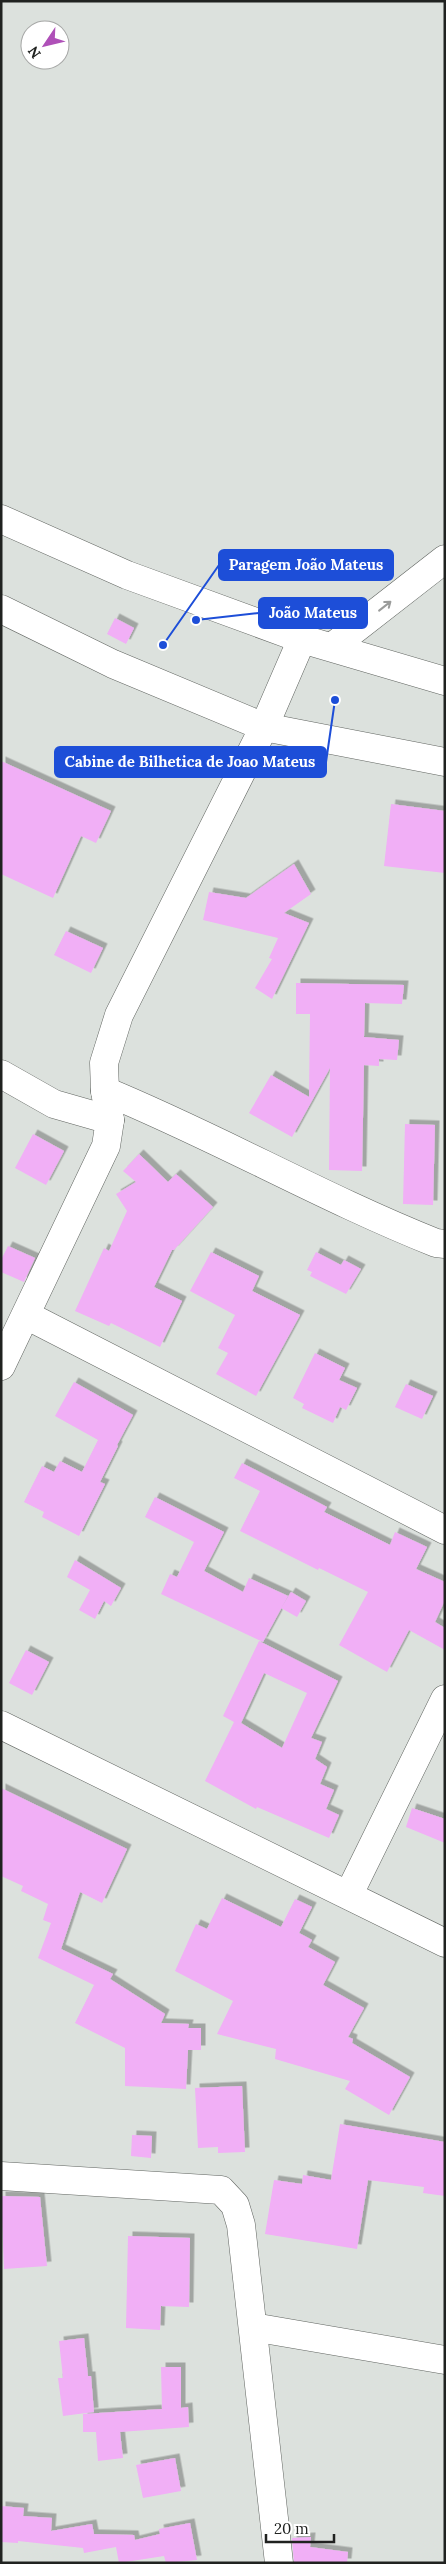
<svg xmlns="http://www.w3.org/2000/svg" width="446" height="2564" font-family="Lora,serif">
<defs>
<filter id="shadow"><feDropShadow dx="4.5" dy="-4.5" stdDeviation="0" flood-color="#0004"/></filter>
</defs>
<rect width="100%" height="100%" fill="#dce1dd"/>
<!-- building -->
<g fill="#f1aff6" fill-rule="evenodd" filter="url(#shadow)">
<polygon points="115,618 134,628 126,644 107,634"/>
<polygon points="1,761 111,811 96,843 81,836 53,898 1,874"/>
<polygon points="391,804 445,811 445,873 384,866"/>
<polygon points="294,864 311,894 284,913 309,923 272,999 255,988 272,959 269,958 278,938 203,920 209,892 246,898"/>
<polygon points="66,931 103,948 91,973 54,955"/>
<polygon points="296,983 404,985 402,1004 365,1003 364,1037 399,1040 397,1060 379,1059 379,1066 364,1065 362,1171 329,1170 330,1068 292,1137 249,1113 271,1075 309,1097 310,1014 296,1014"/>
<polygon points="405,1124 435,1125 433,1205 403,1204"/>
<polygon points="33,1134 64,1151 46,1185 15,1168"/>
<polygon points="139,1154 168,1182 176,1174 213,1207 174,1250 172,1250 154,1287 182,1301 160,1347 111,1323 109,1326 75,1311 104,1248 109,1251 127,1211 116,1194 136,1182 123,1171"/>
<polygon points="8,1246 35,1258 24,1282 1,1272 1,1260"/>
<polygon points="211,1252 259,1276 252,1291 300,1315 256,1396 216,1374 228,1353 218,1348 235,1315 190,1291"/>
<polygon points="316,1252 341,1265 344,1260 361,1269 346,1294 310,1276 312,1272 307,1270"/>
<polygon points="315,1353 345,1368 339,1380 357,1388 346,1410 340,1407 333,1423 302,1408 304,1404 293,1398"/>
<polygon points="74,1382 133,1415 117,1445 118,1446 100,1482 105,1484 79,1536 42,1517 44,1512 24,1502 42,1466 54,1472 60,1461 82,1472 98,1440 55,1416"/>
<polygon points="406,1384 433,1396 422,1419 395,1407"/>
<polygon points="242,1463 327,1507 324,1512 390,1545 395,1532 427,1547 416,1569 445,1582 445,1600 435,1622 445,1628 445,1650 409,1630 387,1672 339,1645 368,1592 319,1568 318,1570 240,1531 260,1491 234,1478"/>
<polygon points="155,1497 224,1532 204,1571 243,1592 249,1578 288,1596 263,1642 161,1594 170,1574 177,1577 194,1542 145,1517"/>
<polygon points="75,1560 121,1588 111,1606 104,1601 95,1619 79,1610 90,1590 67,1577"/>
<polygon points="291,1592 306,1601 297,1617 281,1608"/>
<path d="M 259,1641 L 338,1681 L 311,1738 L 322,1742 L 315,1759 L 327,1767 L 320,1784 L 334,1790 L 326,1809 L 339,1815 L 329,1838 L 257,1807 L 256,1809 L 205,1781 L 234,1722 L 223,1716 ZM 264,1673 L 307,1693 L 282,1748 L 241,1723 Z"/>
<polygon points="26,1650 49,1662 32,1695 9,1683"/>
<polygon points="1,1788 127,1849 102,1903 80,1892 61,1949 113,1974 110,1979 165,2014 161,2023 189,2024 188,2028 201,2028 201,2050 188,2050 186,2089 125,2086 125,2048 75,2023 94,1985 38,1958 51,1923 43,1920 48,1904 21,1891 23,1886 1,1876"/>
<polygon points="412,1808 445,1819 445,1843 406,1827"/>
<polygon points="222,1898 281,1927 295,1899 312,1907 299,1933 312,1940 308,1947 335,1962 323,1985 364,2008 348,2037 353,2039 352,2043 410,2077 389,2115 345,2089 350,2081 275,2059 276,2049 217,2034 233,2001 175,1971 196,1924 207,1929"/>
<polygon points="242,2086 245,2152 218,2153 218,2147 198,2148 195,2088"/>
<polygon points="340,2124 445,2142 445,2196 423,2193 424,2187 368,2180 357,2249 265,2234 274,2180 302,2184 303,2175 331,2180"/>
<polygon points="132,2135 152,2136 151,2158 131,2156"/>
<polygon points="1,2196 40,2197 47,2266 4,2269"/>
<polygon points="128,2236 190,2238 189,2307 161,2306 160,2330 126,2328"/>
<polygon points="84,2338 88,2376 91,2376 94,2412 63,2416 58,2378 63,2378 59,2341"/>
<polygon points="161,2367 181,2367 181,2408 188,2407 189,2427 120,2432 123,2458 98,2461 96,2432 83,2432 83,2414 162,2409"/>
<polygon points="175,2458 181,2491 143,2498 136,2465"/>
<polygon points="1,2506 24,2508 23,2516 52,2518 51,2531 92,2524 94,2534 134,2535 135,2540 160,2534 159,2529 190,2523 197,2560 166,2563 164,2556 119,2563 116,2547 84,2553 83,2548 18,2541 18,2543 1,2542"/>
<polygon points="311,2537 310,2547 348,2552 347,2563 294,2563 292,2538"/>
</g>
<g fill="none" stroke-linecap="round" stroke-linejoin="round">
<defs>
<g id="minor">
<polyline points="1,609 113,664 264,727 445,762"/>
<polyline points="332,647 445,559"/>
<polyline points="1,1074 54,1104 110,1120"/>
<path d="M 105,1091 C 217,1137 323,1198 436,1243 L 445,1244"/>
<polyline points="26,1315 445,1530"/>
<polyline points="1,1366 106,1146 110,1120 105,1091 104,1063 119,1015 264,727 302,639"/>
<polyline points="1,1725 445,1943"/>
<polyline points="349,1894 445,1699"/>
<polyline points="1,2176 221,2190 235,2205 241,2225 279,2563"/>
<polyline points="253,2327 445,2360"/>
</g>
<polyline id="major" points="1,519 127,575 302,639 445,681"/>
</defs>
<!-- minor casing -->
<use href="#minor" stroke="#616561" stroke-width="29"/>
<!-- major casing -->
<use href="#major" stroke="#616561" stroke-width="29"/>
<!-- minor -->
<use href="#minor" stroke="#fff" stroke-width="28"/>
<!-- major -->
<use href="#major" stroke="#fff" stroke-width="28"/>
</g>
<!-- one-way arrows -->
<defs><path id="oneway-shaft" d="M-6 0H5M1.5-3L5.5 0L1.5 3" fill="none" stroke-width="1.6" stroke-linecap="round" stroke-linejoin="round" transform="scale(1.25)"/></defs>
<use stroke="#9b9c9b" href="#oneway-shaft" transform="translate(385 606) rotate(-38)"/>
<!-- callouts -->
<path fill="none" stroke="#1d4ed8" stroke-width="2" d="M163 645L219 565M196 620L259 613M335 700L326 762"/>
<g fill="#1d4ed8" stroke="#fff" stroke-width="2">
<circle cx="163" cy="645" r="5"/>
<circle cx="196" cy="620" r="5"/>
<circle cx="335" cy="700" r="5"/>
</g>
<g fill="#1d4ed8" stroke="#1d4ed8" stroke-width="2">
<rect x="219" y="550" width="174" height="30" rx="5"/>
<rect x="259" y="598" width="108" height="30" rx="5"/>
<rect x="55" y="747" width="271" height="30" rx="5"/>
</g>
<g font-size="15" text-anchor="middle" font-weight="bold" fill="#fff">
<text x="306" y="570">Paragem João Mateus</text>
<text x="313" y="618">João Mateus</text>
<text x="190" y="767">Cabine de Bilhetica de Joao Mateus</text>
</g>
<!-- border -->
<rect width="446" height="2564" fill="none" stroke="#202220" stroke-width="5"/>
<!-- north arrow -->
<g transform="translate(45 45) rotate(235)"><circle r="24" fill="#ffffff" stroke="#a6a7a6"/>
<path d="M0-4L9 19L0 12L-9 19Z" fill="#af50b8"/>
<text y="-8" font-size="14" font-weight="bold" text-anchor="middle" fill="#202220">N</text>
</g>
<!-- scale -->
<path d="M266 2534v8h68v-8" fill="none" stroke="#202220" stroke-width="2.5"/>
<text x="274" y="2534" font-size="15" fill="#202220" stroke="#ffffff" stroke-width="4" paint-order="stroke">20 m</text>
</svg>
